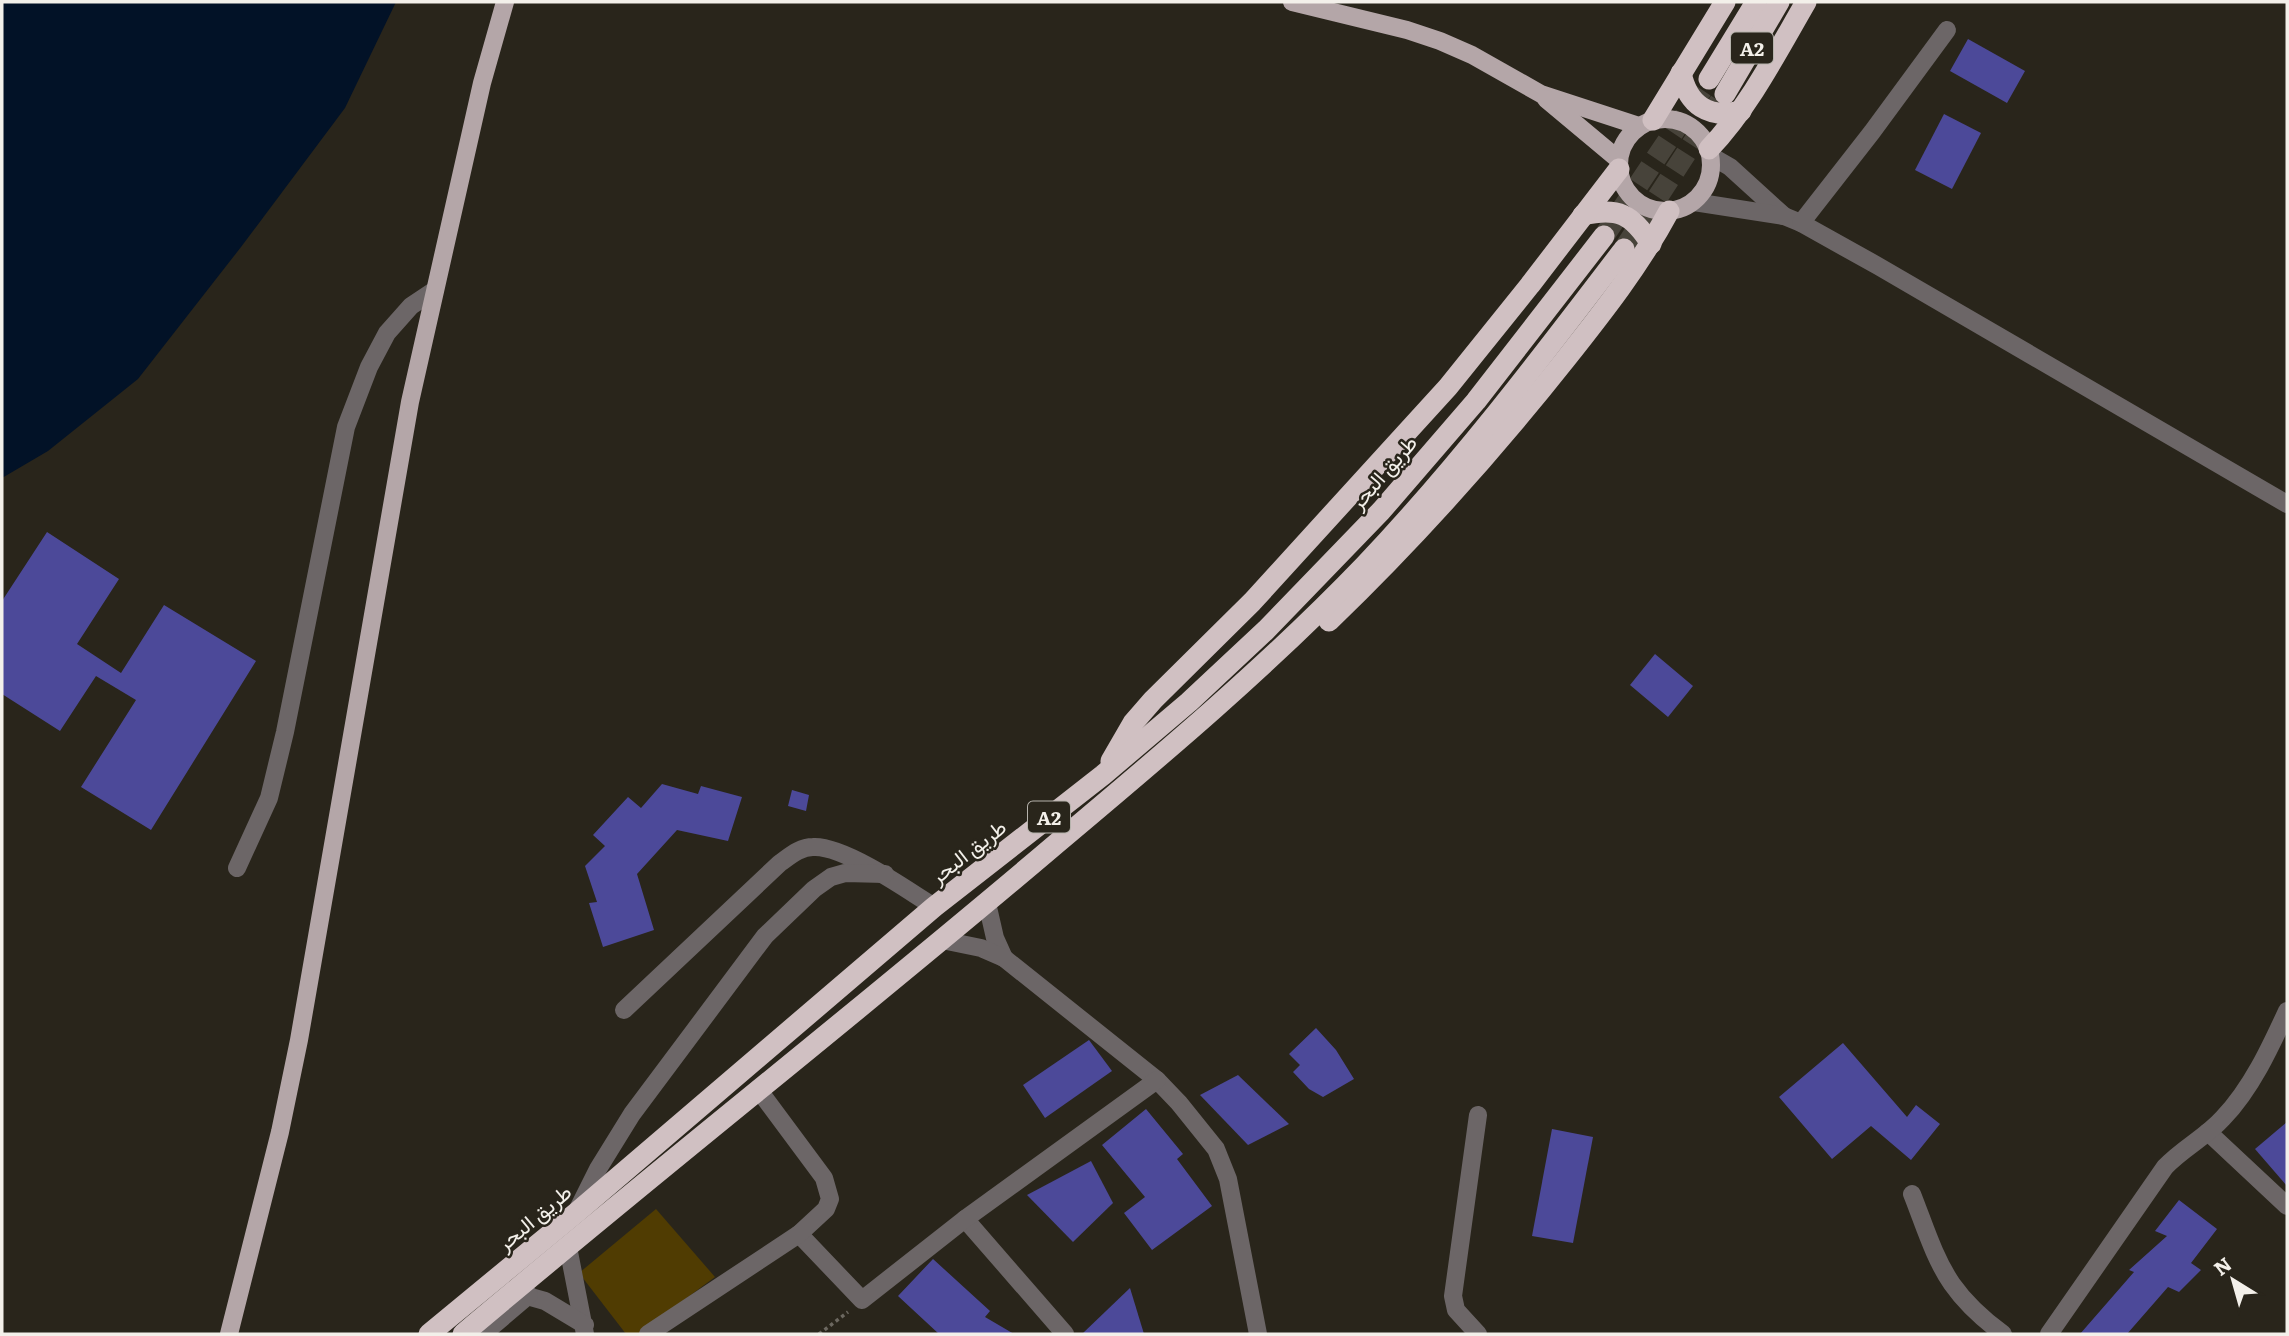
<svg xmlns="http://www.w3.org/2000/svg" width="2289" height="1336" font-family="Literata,Vazirmatn,serif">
<rect width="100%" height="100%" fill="#29251b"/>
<!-- green -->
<polygon fill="#503c02" points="656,1209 715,1277 638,1334 626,1334 579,1273"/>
<!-- water -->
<polygon fill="#021227" points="2,2 396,2 345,108 241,247 138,379 48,451 2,478"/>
<!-- building -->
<g fill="#4c4999">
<polygon points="1968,39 2025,71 2007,103 1950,71"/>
<polygon points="1944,114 1981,133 1952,189 1915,170"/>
<polygon points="47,532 119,579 77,644 121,673 164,605 256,661 151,830 81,787 136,700 96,676 60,731 2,694 2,601"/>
<polygon points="1655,654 1693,686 1668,717 1630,685"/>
<polygon points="662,784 698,794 701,786 742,797 728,841 677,830 637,874 654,930 603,947 589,903 597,902 585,866 605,846 593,835 628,797 641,808"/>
<polygon points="792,790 809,795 806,811 788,806"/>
<polygon points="1316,1028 1336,1050 1354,1079 1323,1097 1309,1089 1293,1072 1300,1065 1289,1054"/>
<polygon points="1089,1040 1112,1071 1045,1118 1023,1085"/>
<polygon points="1843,1043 1907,1117 1916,1105 1940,1124 1911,1160 1871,1126 1832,1159 1779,1097"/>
<polygon points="1238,1075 1289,1124 1248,1145 1200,1095"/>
<polygon points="1146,1109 1183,1154 1177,1159 1212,1206 1152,1250 1124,1213 1145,1197 1102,1145"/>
<polygon points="2287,1122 2287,1186 2255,1149"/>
<polygon points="1552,1129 1593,1137 1573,1243 1532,1236"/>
<polygon points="1091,1161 1113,1203 1073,1242 1027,1195"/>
<polygon points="2179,1200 2217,1229 2191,1263 2201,1270 2179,1292 2168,1287 2127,1334 2080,1334 2134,1272 2129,1270 2167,1236 2155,1231"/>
<polygon points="933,1259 990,1311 985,1317 1014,1334 939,1334 898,1296"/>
<polygon points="1130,1288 1144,1334 1082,1334"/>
</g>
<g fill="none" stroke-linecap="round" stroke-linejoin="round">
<!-- highway-tunnel -->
<g stroke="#47433a" stroke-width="21" stroke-dasharray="21 10" stroke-linecap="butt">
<polyline points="1604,236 1709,79"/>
<polyline points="1624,249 1722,98"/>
</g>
<!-- path -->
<polyline stroke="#6c6860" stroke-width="3.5" stroke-dasharray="3.5 3.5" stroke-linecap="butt" points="819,1334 848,1312"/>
<!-- minor -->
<g stroke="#6c6667" stroke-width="18">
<polyline points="1711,156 1730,167 1784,216"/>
<polyline points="1694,202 1784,216 1801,223 1878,266 2287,504"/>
<polyline points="1801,223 1872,132 1947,30"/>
<polyline points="237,868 269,798 285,732 346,427 369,367 387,333 411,306 435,290"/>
<polyline points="987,903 995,938 1004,958"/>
<polyline points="942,940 981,948 1004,958 1157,1080 1179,1103 1216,1149 1228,1179 1258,1334"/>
<path d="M 624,1010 L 780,863 C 790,856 800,847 813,847 C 843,845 908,890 934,907"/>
<polyline points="2208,1132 2287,1206"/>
<path d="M 1912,1194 C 1924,1224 1934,1258 1952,1284 C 1966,1304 1984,1320 2003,1334"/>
<polyline points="578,1209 598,1169 632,1114 765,936 814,889 831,877 845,873 885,874"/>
<polyline points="965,1219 1065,1334"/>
<polyline points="799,1234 862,1300 965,1219 1157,1080"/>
<polyline points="568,1247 585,1334"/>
<polyline points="513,1292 545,1301 585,1325"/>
<polyline points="483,1334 529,1295"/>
<polyline points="648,1334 799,1234 826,1209 830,1199 824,1178 758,1089"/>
<polyline points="1478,1334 1456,1310 1453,1296 1478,1115"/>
<path d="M 2049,1334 L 2165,1167 C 2183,1148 2206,1137 2223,1118 C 2251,1089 2270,1048 2287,1011"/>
</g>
<!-- major -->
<g stroke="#b4a6a8" stroke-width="18">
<polyline points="1292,2 1407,30 1440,41 1472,55 1541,94 1639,126"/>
<polyline points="1546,99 1619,160"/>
<circle cx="1665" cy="165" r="46"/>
<polyline points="229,1334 280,1132 299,1040 410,402 482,83 505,2"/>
</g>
<!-- highway -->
<g stroke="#d0c0c2" stroke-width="21">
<path d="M 1681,73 C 1688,105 1708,119 1741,111"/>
<polyline points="1709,79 1756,2"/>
<polyline points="1725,94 1779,2"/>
<polyline points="1653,120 1725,2"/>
<path d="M 1709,149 C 1749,107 1777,52 1806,2"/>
<path d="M 1583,215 C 1618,207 1632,214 1651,244"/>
<path d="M 1329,621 C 1414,539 1492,452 1565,360 C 1603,312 1640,265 1669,211"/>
<polyline points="1111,761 1133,723 1153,700 1252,602 1448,387 1530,285 1619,169"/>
<polyline points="429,1334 576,1213 934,907 1103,775 1189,702 1266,630 1381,511 1476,401 1604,236"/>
<path d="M 463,1334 C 659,1168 861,1010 1056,844 C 1162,755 1269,665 1365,565 C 1459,466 1541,358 1624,249"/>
</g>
</g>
<g text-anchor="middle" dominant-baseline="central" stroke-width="5" stroke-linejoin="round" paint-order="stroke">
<!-- shield labels -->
<g fill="#29251b" stroke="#b6b3ac" stroke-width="2">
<rect x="1731" y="32.5" width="42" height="31" rx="5"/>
<rect x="1028" y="801.5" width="42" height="31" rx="5"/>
</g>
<g font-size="19" font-weight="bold" fill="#f3f0ea">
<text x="1752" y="48">A2</text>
<text x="1049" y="817">A2</text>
</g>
<!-- street labels -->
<g font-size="21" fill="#f3f0ea" stroke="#29251b">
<text transform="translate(1382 471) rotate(-49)">طريق البحر</text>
<text transform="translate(967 850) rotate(-38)">طريق البحر</text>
<text transform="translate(533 1216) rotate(-40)">طريق البحر</text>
</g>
</g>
<!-- border -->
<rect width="2289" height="1336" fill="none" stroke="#f3f0ea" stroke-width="7"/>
<!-- north arrow -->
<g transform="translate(2233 1280) rotate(323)" stroke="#29251b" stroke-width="5" paint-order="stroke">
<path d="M0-5L12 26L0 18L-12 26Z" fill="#f3f0ea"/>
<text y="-10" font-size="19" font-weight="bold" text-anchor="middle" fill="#f3f0ea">N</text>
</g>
</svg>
